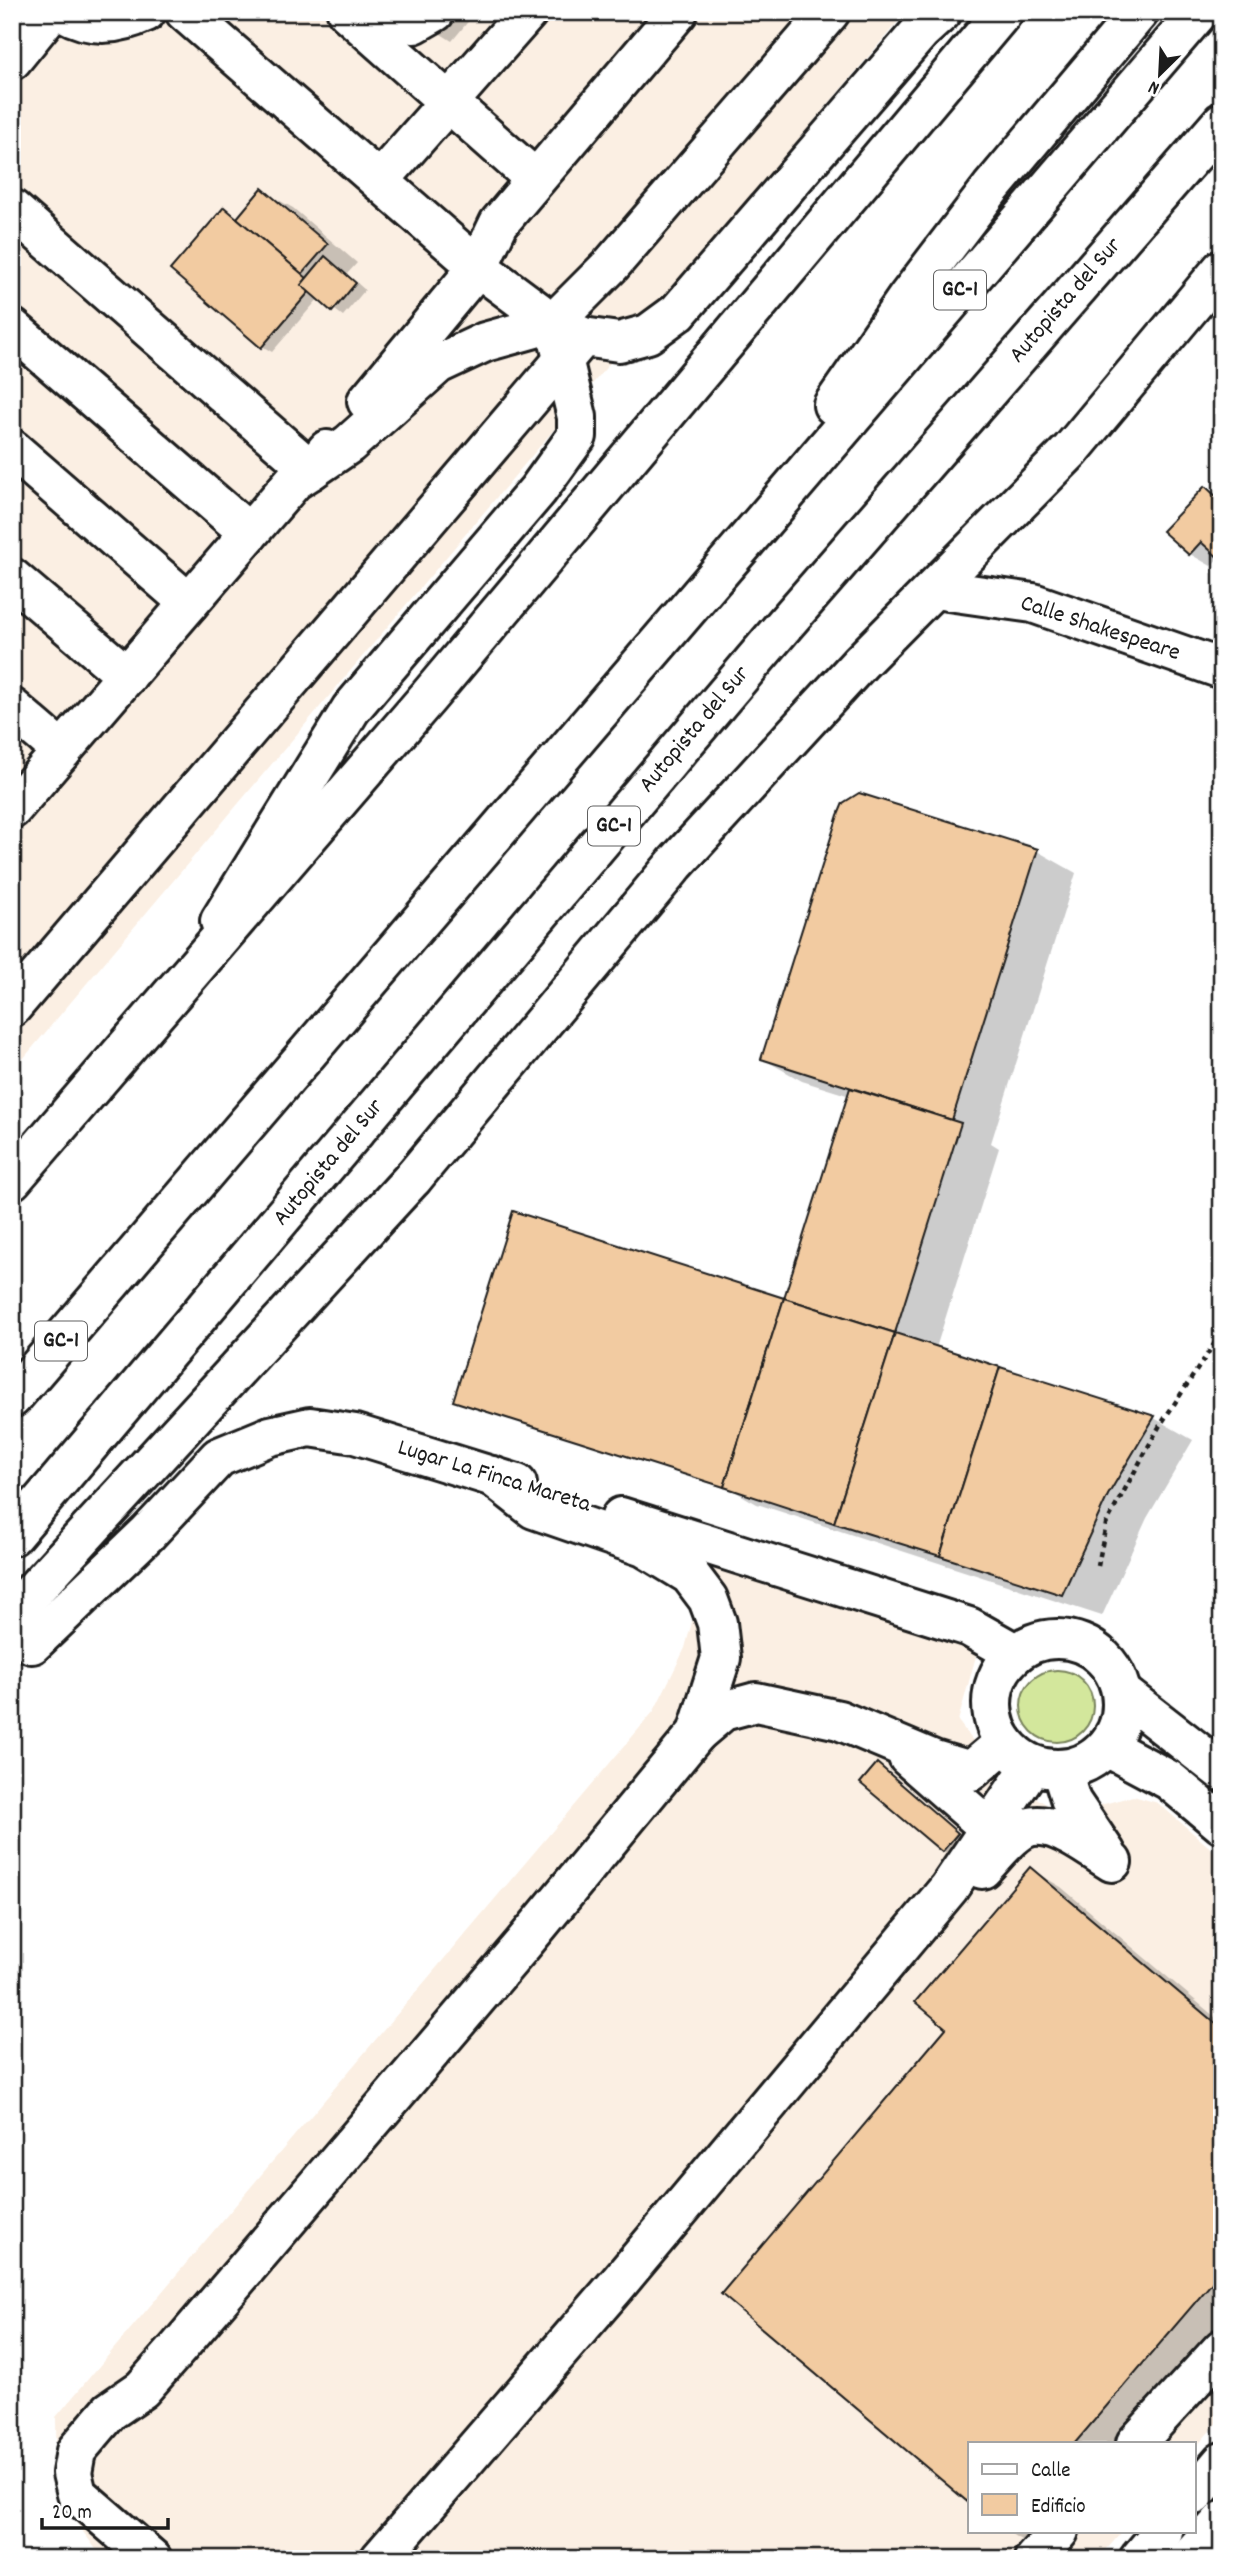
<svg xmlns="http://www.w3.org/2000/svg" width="1234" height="2571" font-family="Dekko,sans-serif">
<rect width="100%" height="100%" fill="#fff"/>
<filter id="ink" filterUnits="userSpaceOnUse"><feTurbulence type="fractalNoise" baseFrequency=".0143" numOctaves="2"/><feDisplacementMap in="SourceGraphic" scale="14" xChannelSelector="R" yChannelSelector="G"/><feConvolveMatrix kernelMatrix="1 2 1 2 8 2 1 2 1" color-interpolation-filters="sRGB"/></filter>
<g filter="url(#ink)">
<!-- built -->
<g fill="#fbefe3">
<polygon points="12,12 906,12 12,1072"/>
<polygon points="708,1562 978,1649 958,1721 999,1775 1064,1815 1133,1796 1158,1803 1222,1858 1222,2417 1194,2449 1194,2443 970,2443 970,2531 1123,2531 1098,2559 103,2559 57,2496 56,2417 654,1711 685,1648"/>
</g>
<!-- green -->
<circle fill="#d3e79c" stroke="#78825c" stroke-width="2" cx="1057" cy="1706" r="36"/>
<!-- shadow -->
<g fill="#0003">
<polygon points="406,12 476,12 452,41"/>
<polygon points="262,191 293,208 357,263 347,274 365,290 343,316 319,298 272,352 262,346 224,209 238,219"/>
<polygon points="1205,488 1222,498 1222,559 1219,557 1211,566 1190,554"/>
<polygon points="1037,851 1076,873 991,1143 999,1148 936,1348 1154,1418 1193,1440 1147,1518 1102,1616 757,1504 736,1492 455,1400 785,1300 850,1096 802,1081 763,1059"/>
<polygon points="877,1766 967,1840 953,1857 943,1851"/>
<polygon points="1030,1869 1061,1887 1222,2023 1222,2324 1121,2443 970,2443 948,2028"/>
<polygon points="1006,2531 1047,2531 1033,2547"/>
</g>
<!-- building -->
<g fill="#f2cba1" stroke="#1c1c1c" stroke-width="2">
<polygon points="262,188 328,244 302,274 237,218"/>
<polygon points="224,207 315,285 261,348 170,270"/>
<polygon points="325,256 356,283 332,312 301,285"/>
<polygon points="1205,486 1222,502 1222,561 1201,542 1189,555 1162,531"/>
<polygon points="859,793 1038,849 952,1120 761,1059 838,815 843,803"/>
<polygon points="850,1088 961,1123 895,1333 784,1298"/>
<polygon points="513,1211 784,1298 724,1487 453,1401"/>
<polygon points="784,1298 895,1333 834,1523 724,1487"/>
<polygon points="895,1333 1000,1367 940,1556 834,1523"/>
<polygon points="1000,1367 1155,1416 1108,1495 1062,1595 940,1556"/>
<polygon points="877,1763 958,1833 942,1852 860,1783"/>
<polygon points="1030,1867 1222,2029 1222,2271 1075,2443 970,2443 970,2504 721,2294 946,2028 915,2002"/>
</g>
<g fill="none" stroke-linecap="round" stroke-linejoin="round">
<defs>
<g id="minor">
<path d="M 64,12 C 92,28 118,25 146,12"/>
<polyline points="185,12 478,267 553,323 583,337 619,342 648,334 678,312 920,32 942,12"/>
<polyline points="347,12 535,179"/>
<polyline points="389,12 403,22 414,24 435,12"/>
<polyline points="12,60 51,12"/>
<polyline points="379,181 528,12"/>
<polyline points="12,209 311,470 349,444 438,364 485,342 553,323 611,265 830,12"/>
<polyline points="12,328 249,533"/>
<polyline points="367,401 478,267 499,223 678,12"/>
<polyline points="12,449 189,603"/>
<polyline points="12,578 127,676"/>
<polyline points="934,589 1033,603 1222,669"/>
<polyline points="12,708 62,751"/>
<polyline points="12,809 294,481 311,470 327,450"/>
<polyline points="220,921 351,709 538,490 577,436 577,417 559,342"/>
<polyline points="12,1007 583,337"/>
<polyline points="621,1517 969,1627 1015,1653"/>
<circle cx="1057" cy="1704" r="65"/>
<polyline points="32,1644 148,1533 219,1457 270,1436 310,1427 355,1434 517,1484"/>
<polyline points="1122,1693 1222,1771"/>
<polyline points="697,1733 723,1711 756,1702 839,1720 934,1760 971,1771 1004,1743"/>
<polyline points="1107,1747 1169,1780 1222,1824"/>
<polyline points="908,1757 990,1829"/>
<polyline points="1061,1769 1071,1801 1106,1853"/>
<path d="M 982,1869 C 994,1857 1007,1839 1022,1830 C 1050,1814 1089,1849 1112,1862"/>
<polyline points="1136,2443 1222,2349"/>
<polyline points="1194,2495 1222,2462"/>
<polyline points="152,2559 77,2494 72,2473 76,2451 110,2411 142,2389 179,2347 523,1944 697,1733 721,1658 717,1623 708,1599 690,1575 644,1547 534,1509 492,1476"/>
<polyline points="380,2559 616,2286 949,1888 1032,1765"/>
<polyline points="1034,2559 1059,2531"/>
<polyline points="1139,2559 1163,2531"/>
<polyline points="1188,2559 1222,2521"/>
</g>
<g id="major">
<polyline points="413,1178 675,864 860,663 1071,450 1222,269"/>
<polyline points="12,1180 429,696 1003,12"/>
</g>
<g id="highway">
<polyline points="833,405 907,298 991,188 1139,12"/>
<polyline points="12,1398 1199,12"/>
<polyline points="12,1536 785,624 1222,122"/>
<polyline points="12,1614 413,1178"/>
</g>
</defs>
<!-- minor casing -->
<use href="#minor" stroke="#1c1c1c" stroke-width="44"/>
<!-- major casing -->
<use href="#major" stroke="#1c1c1c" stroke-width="44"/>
<!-- highway casing -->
<use href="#highway" stroke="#1c1c1c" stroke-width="44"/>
<!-- path -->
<polyline stroke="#1c1c1c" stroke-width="4.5" stroke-dasharray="5 5" stroke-linecap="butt" points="1098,1566 1106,1524 1159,1427 1222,1332"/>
<!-- minor -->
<use href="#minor" stroke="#fff" stroke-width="38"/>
<!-- major -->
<use href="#major" stroke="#fff" stroke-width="38"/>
<!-- highway -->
<use href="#highway" stroke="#fff" stroke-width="38"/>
</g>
</g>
<g text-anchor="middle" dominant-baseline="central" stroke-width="6" stroke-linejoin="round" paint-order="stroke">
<!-- shield labels -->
<g fill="#fff" stroke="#606060" stroke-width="2">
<rect x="934" y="270.5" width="52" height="39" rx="5"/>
<rect x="588" y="806.5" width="52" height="39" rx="5"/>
<rect x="35" y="1321.5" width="52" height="39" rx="5"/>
</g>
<g font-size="23" font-weight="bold" fill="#1c1c1c">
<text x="960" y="290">GC-1</text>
<text x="614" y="826">GC-1</text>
<text x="61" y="1341">GC-1</text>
</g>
<!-- street labels -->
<g font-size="24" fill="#1c1c1c" stroke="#fff">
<text transform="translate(1066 301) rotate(-49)">Autopista del Sur</text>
<text transform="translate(1100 629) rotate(18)">Calle Shakespeare</text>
<text transform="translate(695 730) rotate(-50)">Autopista del Sur</text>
<text transform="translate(329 1163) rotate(-50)">Autopista del Sur</text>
<text transform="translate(494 1477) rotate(17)">Lugar La Finca Mareta</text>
</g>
</g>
<!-- margin -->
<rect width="1234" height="2571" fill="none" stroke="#fff" stroke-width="42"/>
<rect x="21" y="21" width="1192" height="2529" fill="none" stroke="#1c1c1c" stroke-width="2.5" filter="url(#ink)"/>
<!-- legend -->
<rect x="968" y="2442" width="228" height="91" fill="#ffffff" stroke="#a4a4a4" stroke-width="2"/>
<rect x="982" y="2464" width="35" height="10" fill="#ffffff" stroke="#a4a4a4" stroke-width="2"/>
<text x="1031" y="2476" font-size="21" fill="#1c1c1c">Calle</text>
<rect x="982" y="2494" width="35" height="21" fill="#f2cba1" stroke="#a4a4a4" stroke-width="2"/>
<text x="1031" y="2512" font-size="21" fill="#1c1c1c">Edificio</text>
<!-- north arrow -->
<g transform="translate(1160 74) rotate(204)" stroke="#ffffff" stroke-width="5" paint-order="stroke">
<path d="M0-5L12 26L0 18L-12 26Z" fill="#1c1c1c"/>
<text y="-10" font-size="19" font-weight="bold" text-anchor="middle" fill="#1c1c1c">N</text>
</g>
<!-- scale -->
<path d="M42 2518v10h126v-10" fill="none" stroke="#1c1c1c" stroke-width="3.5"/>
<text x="52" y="2518" font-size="21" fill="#1c1c1c" stroke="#ffffff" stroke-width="5" paint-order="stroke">20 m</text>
</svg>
